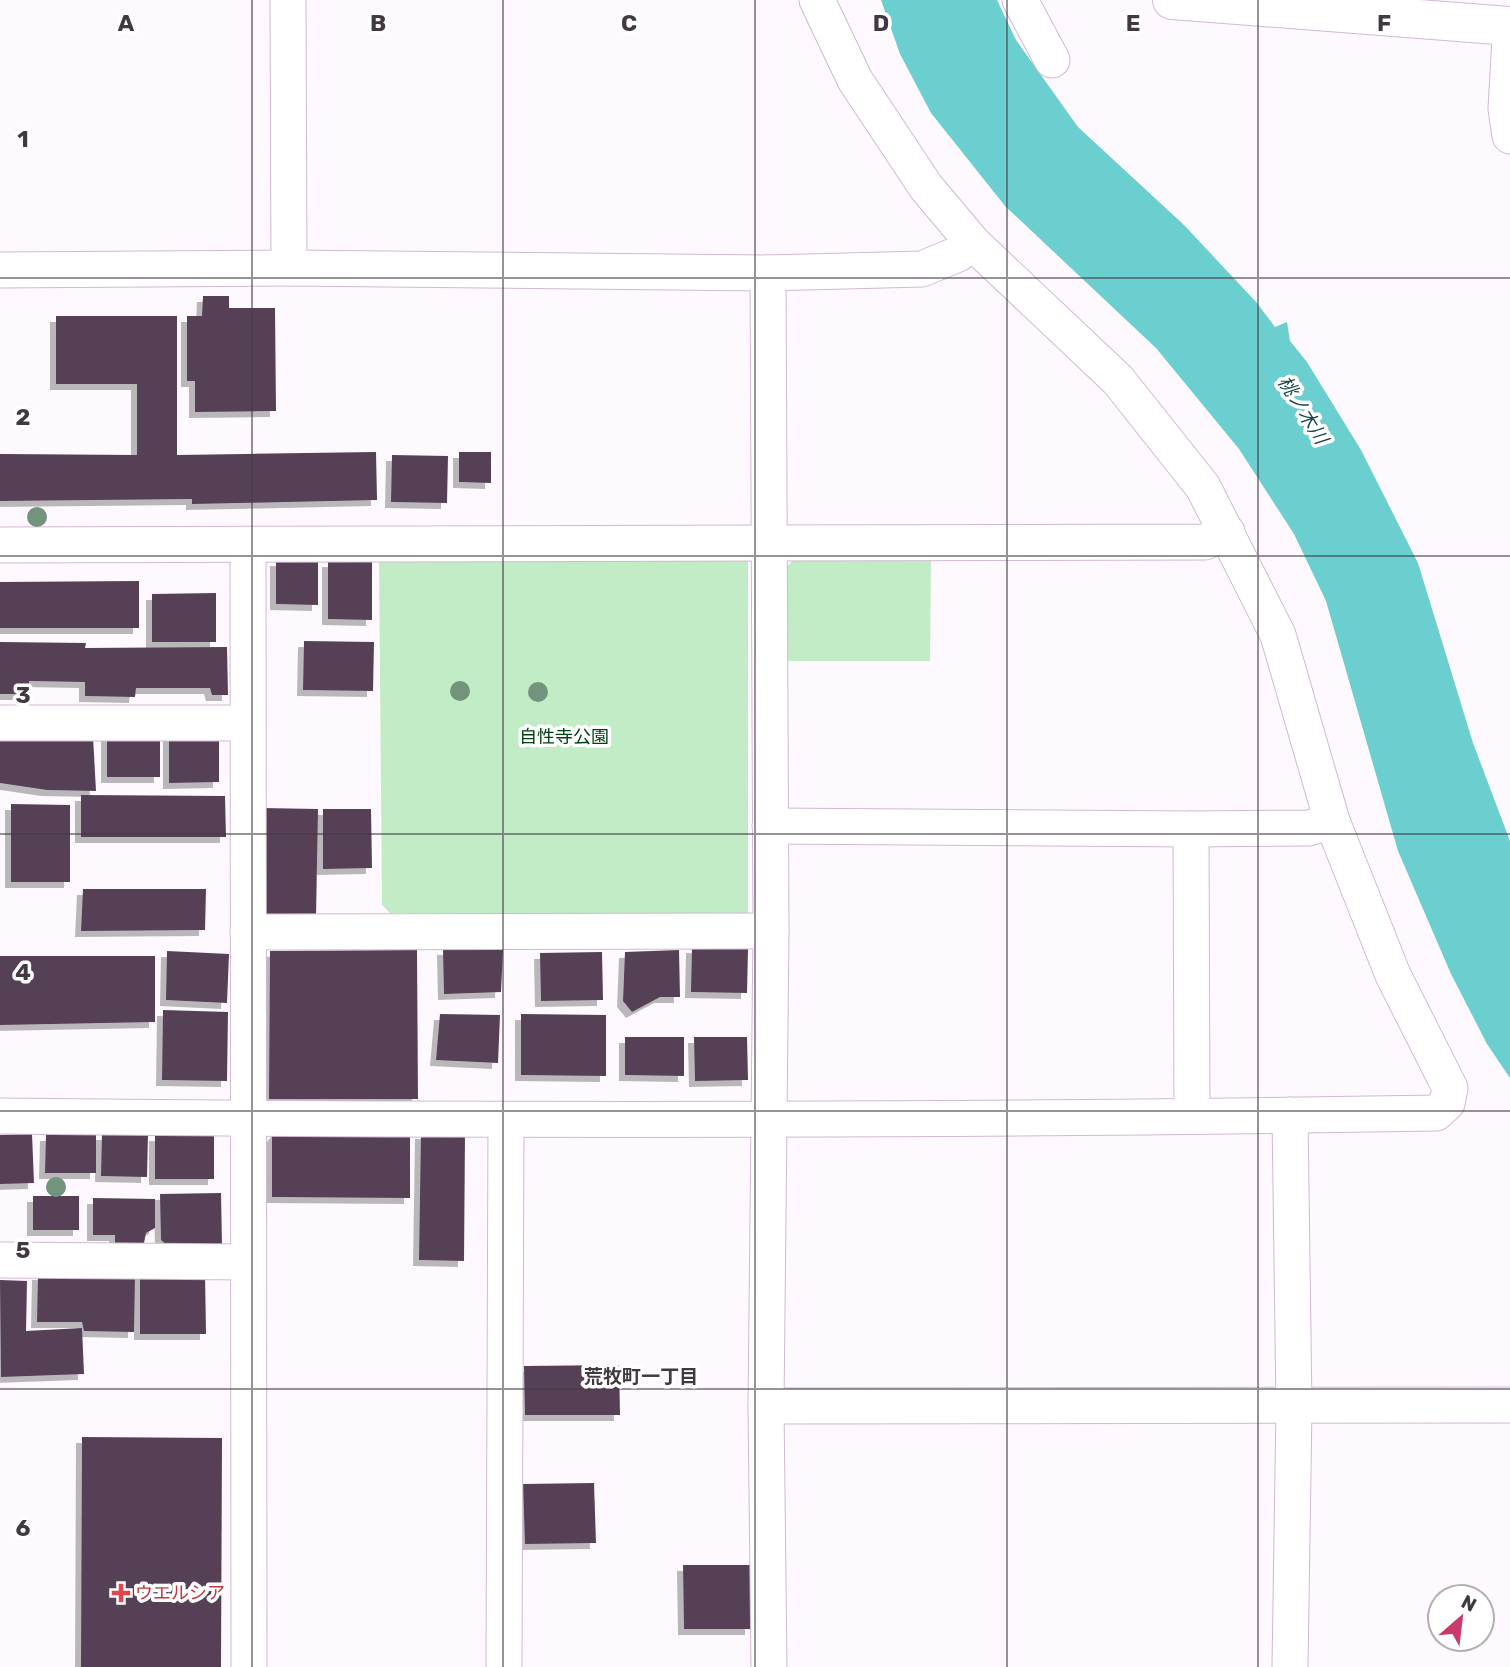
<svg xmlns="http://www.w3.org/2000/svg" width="1510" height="1667" font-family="Rubik,'Noto Sans JP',sans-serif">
<defs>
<filter id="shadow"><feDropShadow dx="-6" dy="6" stdDeviation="0" flood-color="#0004"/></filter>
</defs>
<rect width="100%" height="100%" fill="#fef9fe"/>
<!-- green -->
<g fill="#c2ecc5">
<polygon points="797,556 931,558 930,661 783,661 780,574"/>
<polygon points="379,560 748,561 748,913 390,913 382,905"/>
</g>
<!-- water -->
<polygon fill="#6bcecf" points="881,0 997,0 1016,40 1078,127 1184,225 1257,303 1275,327 1287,322 1290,341 1307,362 1361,450 1418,563 1473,743 1510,841 1510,1078 1487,1044 1451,974 1398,851 1326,601 1294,534 1239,449 1156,348 1005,206 931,113 900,54"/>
<!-- building -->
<g fill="#544155" filter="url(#shadow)">
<polygon points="203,296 229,296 229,308 275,308 276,411 195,412 195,381 187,381 187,316 202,316"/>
<polygon points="56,316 177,316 177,455 376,452 377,500 192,504 192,499 0,501 0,454 137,455 137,384 56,384"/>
<polygon points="459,452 491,452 491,483 459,482"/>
<polygon points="392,455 448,456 447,503 391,502"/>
<polygon points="276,560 318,561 318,605 276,604"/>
<polygon points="328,561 372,562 372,620 328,619"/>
<polygon points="139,581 139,628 0,628 0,582"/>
<polygon points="216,593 216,642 152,642 152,594"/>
<polygon points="304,641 374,642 373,691 303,690"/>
<polygon points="0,642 86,643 85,648 227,647 228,695 212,695 210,688 136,688 135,697 85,696 85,682 29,681 29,694 0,694"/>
<rect x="107" y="732" width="53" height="45"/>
<polygon points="169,733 219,733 219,782 169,783"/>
<polygon points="0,736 93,737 96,791 47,790 0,783"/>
<polygon points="81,795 225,796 226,837 81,837"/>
<polygon points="11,804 70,805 70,882 11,882"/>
<polygon points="261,808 318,809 316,917 259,916"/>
<polygon points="323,809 371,809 372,868 323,869"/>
<polygon points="83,889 206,889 205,930 81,931"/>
<polygon points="692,947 748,949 747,993 691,992"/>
<polygon points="443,949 503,949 501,992 444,994"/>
<polygon points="417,950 418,1099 269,1099 270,951"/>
<polygon points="679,950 680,997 660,997 632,1012 623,1001 625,952"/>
<polygon points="167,951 229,954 227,1003 166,1000"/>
<polygon points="602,952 603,1000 541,1001 540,953"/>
<polygon points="0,956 155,956 155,1022 0,1025"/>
<polygon points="163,1010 228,1012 227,1081 162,1080"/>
<polygon points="440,1014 500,1015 498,1063 436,1060"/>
<polygon points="521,1014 606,1015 606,1076 521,1075"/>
<polygon points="625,1037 684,1037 684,1076 625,1075"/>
<polygon points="694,1037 747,1037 748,1080 695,1081"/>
<polygon points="279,1129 410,1131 410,1198 272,1197 272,1137"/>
<polygon points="421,1133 465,1134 464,1261 419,1260"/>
<polygon points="32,1134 34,1183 0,1184 0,1135"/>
<polygon points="102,1134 148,1134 147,1177 101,1176"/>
<polygon points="46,1135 96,1135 96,1173 45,1173"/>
<rect x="155" y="1135" width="59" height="44"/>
<polygon points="221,1193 222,1246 168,1246 161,1240 160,1194"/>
<rect x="33" y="1196" width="46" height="34"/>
<polygon points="93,1198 155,1199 155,1228 146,1233 144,1243 115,1243 115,1235 93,1235"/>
<polygon points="140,1272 205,1272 206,1334 140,1334"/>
<polygon points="38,1274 135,1276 134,1332 84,1331 82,1322 37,1322"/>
<polygon points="0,1280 27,1281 26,1331 82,1328 84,1374 1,1377"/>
<polygon points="619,1365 620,1415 525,1415 524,1366"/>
<polygon points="82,1437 222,1438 221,1667 81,1667"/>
<polygon points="594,1483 596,1543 525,1544 523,1484"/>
<polygon points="683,1565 751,1565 751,1629 684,1629"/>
</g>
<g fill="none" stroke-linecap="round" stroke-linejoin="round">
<defs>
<g id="minor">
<polyline points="288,0 289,268"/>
<polyline points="1020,0 1052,60"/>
<polyline points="1510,38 1506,109 1510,136"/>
<polyline points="0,270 289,268 768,273 922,269 958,254 973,243"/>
<polyline points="768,273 771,931 766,1406 769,1667"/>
<polyline points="0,545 1205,542 1227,532"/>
<polyline points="248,546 249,1667"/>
<polyline points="0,723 247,723"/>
<polyline points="770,826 1191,829 1309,828 1332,821"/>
<polyline points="1191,829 1192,1115"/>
<polyline points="248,932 771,931"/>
<polyline points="1290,1115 1294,1407 1290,1667"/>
<path d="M 0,1116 C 478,1121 957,1121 1436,1113 L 1447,1103 L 1450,1088 L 1393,975 L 1332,821 L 1278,635 L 1203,487 L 1118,380 L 973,243 L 926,187 L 855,80 L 817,0"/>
<polyline points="0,1260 248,1262"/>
<polyline points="766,1406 1510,1405"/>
<polyline points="504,1667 506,1120"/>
</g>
<polyline id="major" points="1172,0 1510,26"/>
</defs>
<!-- minor casing -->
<use href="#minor" stroke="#d0b9d2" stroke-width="37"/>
<!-- major casing -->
<use href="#major" stroke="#d0b9d2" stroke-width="40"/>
<!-- minor -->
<use href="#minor" stroke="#fff" stroke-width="35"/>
<!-- major -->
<use href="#major" stroke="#fff" stroke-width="38"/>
</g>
<!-- trees -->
<g fill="#72947c">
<circle cx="37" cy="517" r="10"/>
<circle cx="460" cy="691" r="10"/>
<circle cx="538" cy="692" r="10"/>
<circle cx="56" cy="1187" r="10"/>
</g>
<!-- grid -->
<path fill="none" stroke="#423842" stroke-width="2" stroke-opacity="0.55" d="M 252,0 L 252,1667M 503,0 L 503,1667M 755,0 L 755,1667M 1007,0 L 1007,1667M 1258,0 L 1258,1667M 0,278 L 1510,278M 0,556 L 1510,556M 0,834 L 1510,834M 0,1111 L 1510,1111M 0,1389 L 1510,1389"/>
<!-- markers -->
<path fill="#e0444e" stroke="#fff" stroke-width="2.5" d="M117.5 1582.5h7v7h7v7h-7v7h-7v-7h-7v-7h7z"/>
<g text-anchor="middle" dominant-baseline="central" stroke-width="7" stroke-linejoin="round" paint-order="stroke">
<!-- park labels -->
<g font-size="18" fill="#004111" stroke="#fff">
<text x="564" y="737">自性寺公園</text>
</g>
<!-- health labels -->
<g font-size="18" fill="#be3a42" stroke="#fff" text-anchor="start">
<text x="135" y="1593">ウエルシア</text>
</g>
<!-- water labels -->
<g font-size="19" font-style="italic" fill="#1a4848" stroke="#fff">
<text transform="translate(1303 410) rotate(58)">桃ノ木川</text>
</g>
<!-- neighbourhood labels -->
<g font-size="19" font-weight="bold" fill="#423842" stroke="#fff">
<text x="641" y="1376">荒牧町一丁目</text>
</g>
</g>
<g font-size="23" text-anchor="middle" font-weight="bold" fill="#423842" stroke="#fff" stroke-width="7" stroke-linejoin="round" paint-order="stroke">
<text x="126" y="31">A</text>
<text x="378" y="31">B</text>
<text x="629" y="31">C</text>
<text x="881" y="31">D</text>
<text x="1133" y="31">E</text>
<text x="1384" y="31">F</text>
<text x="23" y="147">1</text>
<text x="23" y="425">2</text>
<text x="23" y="703">3</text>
<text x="23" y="980">4</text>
<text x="23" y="1258">5</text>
<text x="23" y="1536">6</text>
</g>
<!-- north arrow -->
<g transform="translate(1461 1618) rotate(28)"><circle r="33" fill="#ffffff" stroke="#b3afb3" stroke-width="2"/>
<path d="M0-5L12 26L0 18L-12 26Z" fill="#c73b6e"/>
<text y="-10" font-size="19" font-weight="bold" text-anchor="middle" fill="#423842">N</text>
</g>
</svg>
